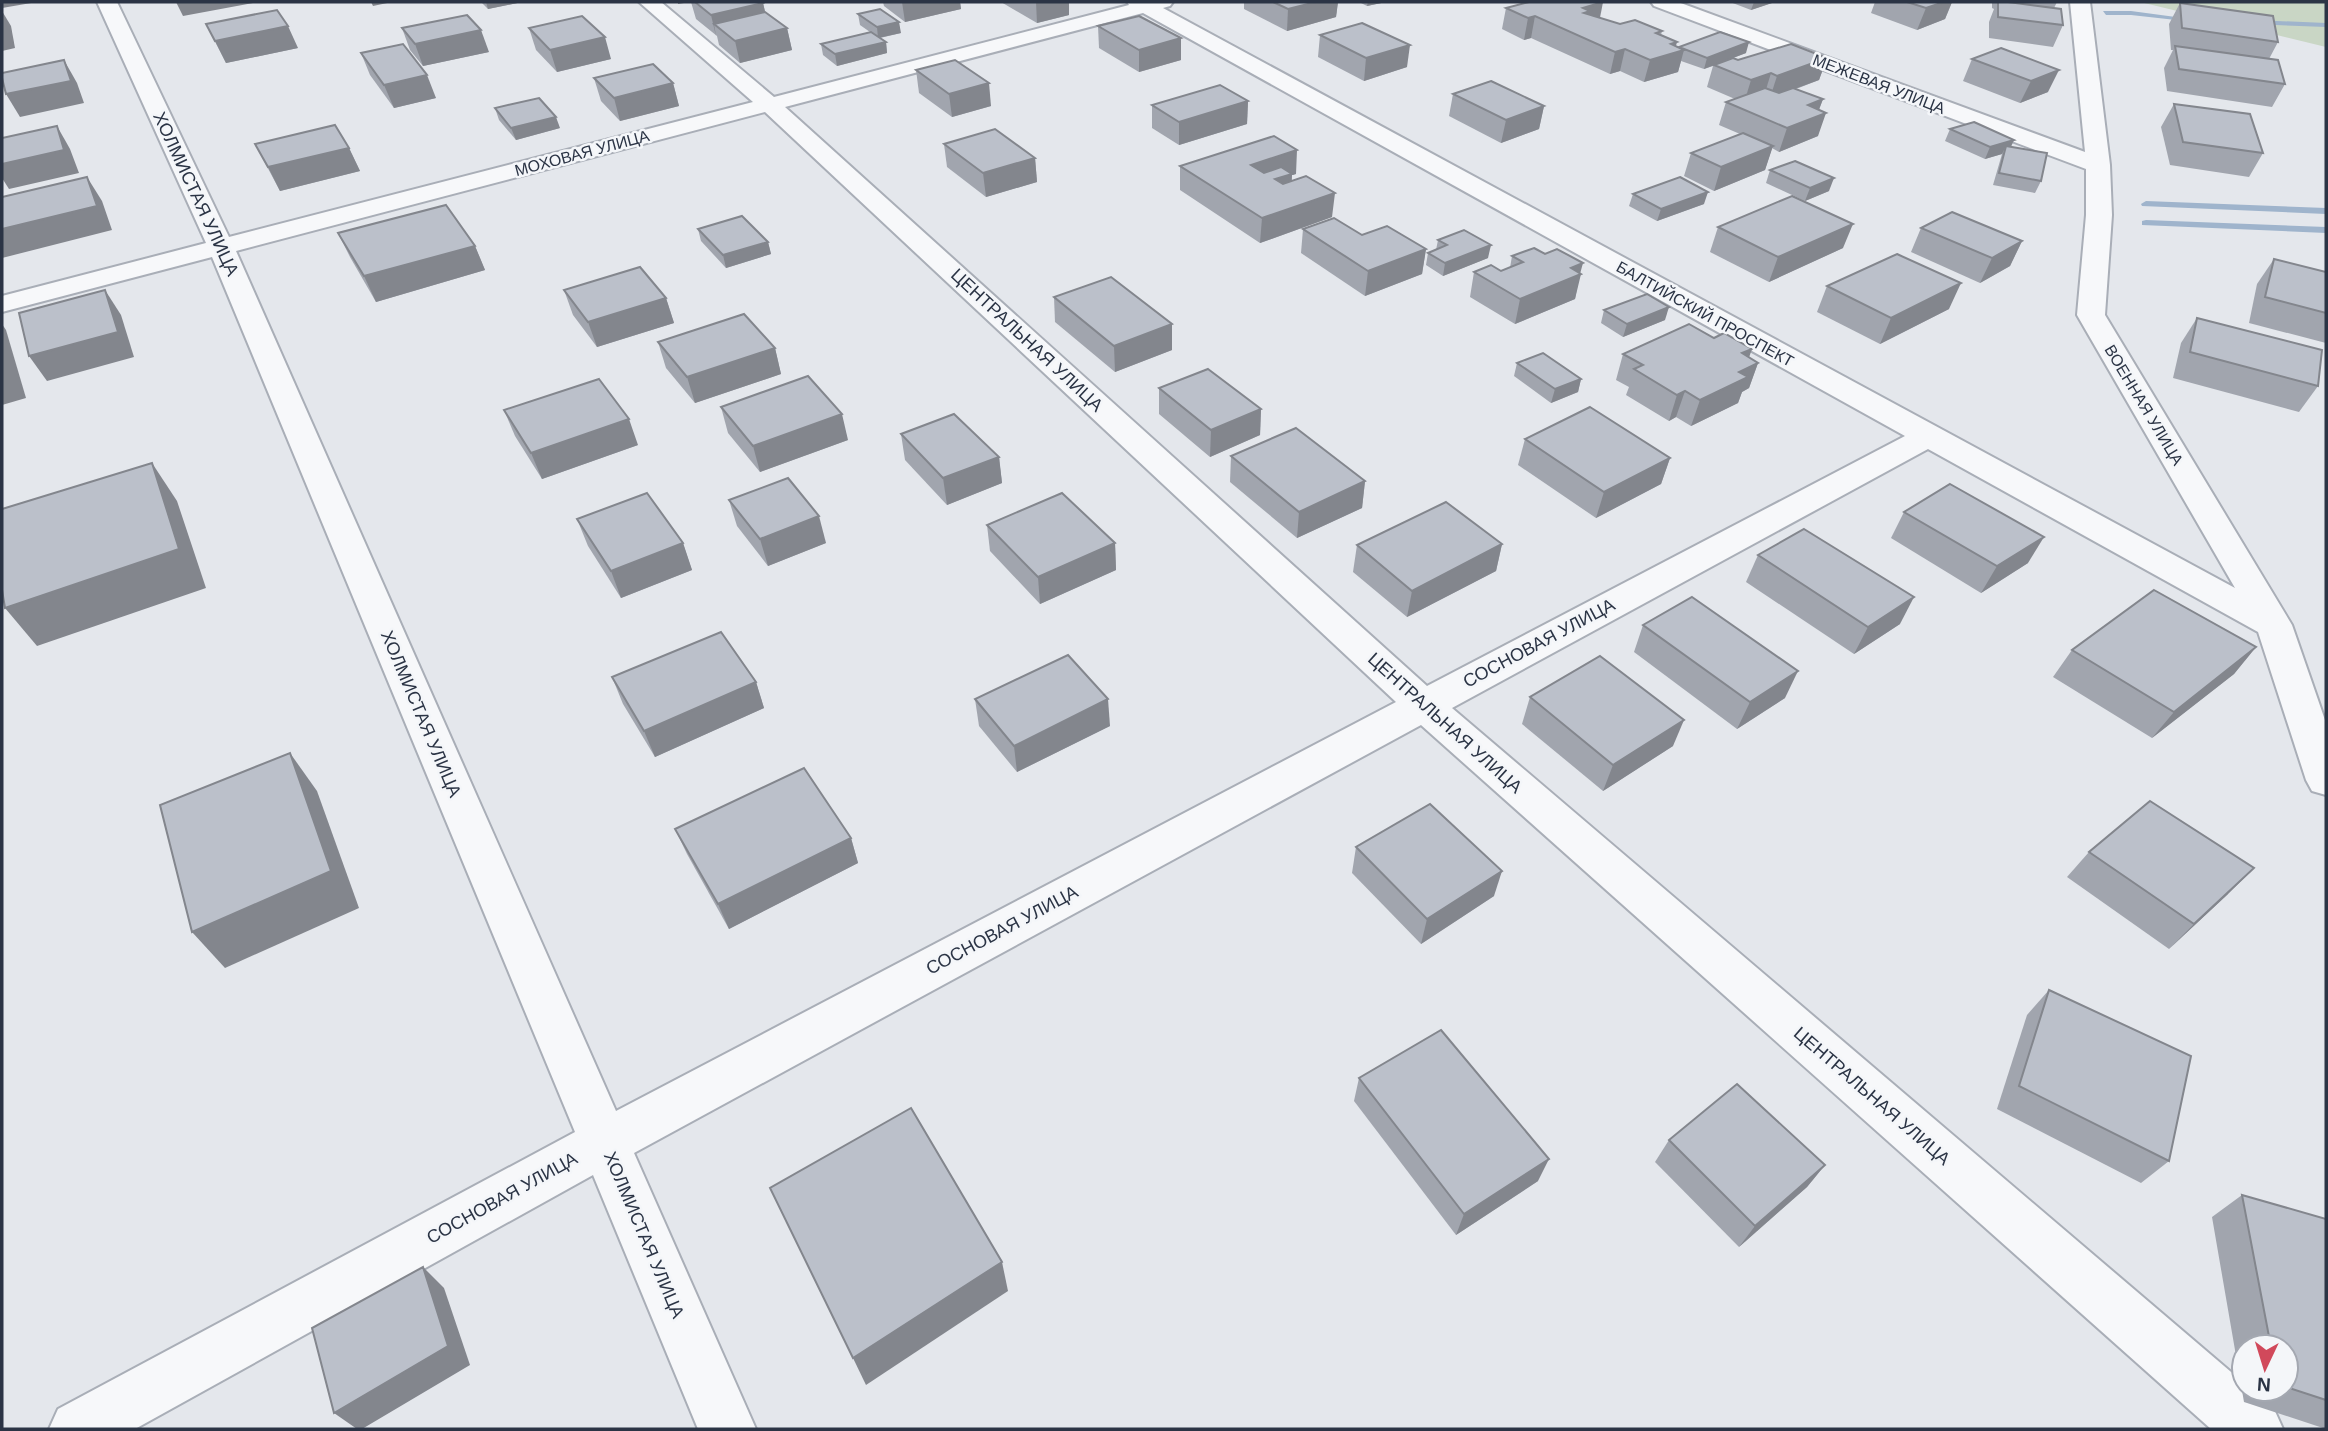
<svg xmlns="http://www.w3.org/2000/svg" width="2328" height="1431" font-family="Arial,sans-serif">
<rect width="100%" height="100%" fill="#e4e7ec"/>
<!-- green -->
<polygon fill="#c9d6c5" points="2140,2 2326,2 2326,47"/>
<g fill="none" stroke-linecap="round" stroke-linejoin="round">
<!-- stream -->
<g fill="#9fb4cc" fill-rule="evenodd">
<polygon points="2103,11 2131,11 2198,20 2194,22 2131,15 2106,15"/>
<polygon points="2254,20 2326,23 2326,27 2251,24 2250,22"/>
<polygon points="2146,201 2326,208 2326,214 2142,206 2141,204"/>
<polygon points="2146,220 2326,227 2326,233 2142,225 2142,221"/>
</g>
<defs>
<path id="street" d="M 97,2 L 117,2 L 229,237 L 753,102 L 639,2 L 661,2 L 774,97 L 1129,5 L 1127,2 L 1173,2 L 1170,6 L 1163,8 L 2235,588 L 2077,315 L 2086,215 L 2086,169 L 1654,6 L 1651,2 L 1678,2 L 2085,152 L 2070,2 L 2090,2 L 2110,165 L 2112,215 L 2105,315 L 2292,625 L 2326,723 L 2326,795 L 2312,791 L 2306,780 L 2258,632 L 1928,449 L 1452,708 L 2244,1383 L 2244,1389 L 2251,1389 L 2274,1409 L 2283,1429 L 2211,1429 L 1421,725 L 634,1153 L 756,1429 L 698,1429 L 593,1175 L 135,1429 L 49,1429 L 58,1409 L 575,1132 L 212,257 L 2,312 L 2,296 L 206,243 ZM 1143,13 L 1905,436 L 1427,686 L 785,107 ZM 765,112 L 1396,702 L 616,1111 L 236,251 Z"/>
</defs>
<!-- street casing -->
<use href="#street" stroke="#a9aeb7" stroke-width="4"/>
<!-- street -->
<use href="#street" fill="#f7f8fa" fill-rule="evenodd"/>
</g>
<!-- wall -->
<g fill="#a1a5ae" fill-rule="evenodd">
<polygon points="481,2 522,2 488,9"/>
<polygon points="691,2 762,2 763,3 765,12 787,28 792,50 740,63 719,45 717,36 696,19"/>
<polygon points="883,2 960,2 961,9 905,22 884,6"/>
<polygon points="1001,2 1069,2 1069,15 1037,23"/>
<polygon points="1244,2 1338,2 1336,17 1287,31 1244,9"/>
<polygon points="1359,2 1386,2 1367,6"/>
<polygon points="1730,2 1775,2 1751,10"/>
<polygon points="1875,2 1952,2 1945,19 1917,30 1871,13"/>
<polygon points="1992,2 2057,2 2054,8 2063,25 2053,47 1989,38 1989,22 1994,9 1992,8"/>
<polygon points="2180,3 2278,42 2269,59 2285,84 2272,107 2167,91 2164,68 2173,50 2171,50 2169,24"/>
<polygon points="1506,8 1600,18 1620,24 1662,31 1661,35 1679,48 1746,53 1733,58 1738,60 1827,58 1819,80 1796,89 1823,99 1819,110 1818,136 1779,152 1772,148 1765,170 1714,191 1684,176 1691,153 1740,134 1719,125 1726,102 1735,99 1707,87 1713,66 1704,69 1681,61 1678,72 1644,82 1620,71 1610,74 1531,38 1524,40 1502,29"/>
<polygon points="858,14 901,33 880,38 886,42 887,53 837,66 823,55 821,44 870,32 860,25"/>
<polygon points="206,24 298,48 226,63"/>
<polygon points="1098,26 1181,60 1139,72 1099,48"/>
<polygon points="402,28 489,52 423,66 410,50"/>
<polygon points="529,28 611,59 557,72 536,50"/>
<polygon points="1320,35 1407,67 1364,81 1318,57"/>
<polygon points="2001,48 2048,92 2020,103 1963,81 1972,59"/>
<polygon points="361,53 436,98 394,108 370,75"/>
<polygon points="916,70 991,106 952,117 919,93"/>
<polygon points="594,78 673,83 679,106 620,121 601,101"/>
<polygon points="1453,94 1544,106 1539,129 1501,143 1449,116"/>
<polygon points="1248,101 1247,124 1179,145 1152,128 1152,105"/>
<polygon points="2174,104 2263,153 2249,177 2170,165 2161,127"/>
<polygon points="495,108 560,128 516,140 499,120"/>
<polygon points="1950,129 2014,140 2011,147 2041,181 2035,193 1993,185 2002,154 1985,159 1945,141"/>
<polygon points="255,144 349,148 360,171 280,191"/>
<polygon points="944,144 1035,158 1037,182 986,197 947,167"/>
<polygon points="1180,166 1296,174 1292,175 1292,181 1332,217 1260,243 1180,190"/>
<polygon points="1770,170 1829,191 1805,201 1766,183"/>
<polygon points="1633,194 1704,204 1657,221 1629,206"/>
<polygon points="1718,227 1843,248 1769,282 1710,252"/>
<polygon points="1921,228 2022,241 2010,266 1980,283 1911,252"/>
<polygon points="698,229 768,242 771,254 726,268 701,241"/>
<polygon points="1303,229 1362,235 1426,249 1422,274 1365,296 1301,253"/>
<polygon points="338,233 475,246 485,270 376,302 350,257"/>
<polygon points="1438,240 1488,258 1443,276 1426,265 1428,253 1436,250"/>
<polygon points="1512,256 1580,273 1575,299 1515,324 1470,297 1474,272 1501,271 1510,268"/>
<polygon points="2274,259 2326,272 2326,343 2249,323 2257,284"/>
<polygon points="1827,286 1949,309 1880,344 1817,312"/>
<polygon points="564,290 666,298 674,323 597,347 573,315"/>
<polygon points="1054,297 1172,350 1115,372 1055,322"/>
<polygon points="1604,310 1665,320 1623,337 1601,323"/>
<polygon points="2197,318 2318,386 2299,412 2173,378 2181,343"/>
<polygon points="658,342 775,348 781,374 695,403 666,368"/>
<polygon points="1623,354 1749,357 1758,363 1749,388 1742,392 1738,403 1691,426 1676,417 1669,421 1626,395 1629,387 1616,380"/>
<polygon points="1517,363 1581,379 1578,392 1551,403 1514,376"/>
<polygon points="1159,388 1261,409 1260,435 1210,457 1159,414"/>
<polygon points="721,407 848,440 760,472 728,433"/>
<polygon points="504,410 638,445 542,479 515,436"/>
<polygon points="901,434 999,457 1002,483 947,505 905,460"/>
<polygon points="1525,439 1670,458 1661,484 1596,518 1518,465"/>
<polygon points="1231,456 1365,481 1362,508 1297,538 1230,482"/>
<polygon points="729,500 826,543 768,566 737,526"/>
<polygon points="1904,512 2028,563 1981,593 1891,538"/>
<polygon points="577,519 683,543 692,570 621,598 588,546"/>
<polygon points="987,525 1115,543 1116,570 1040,604 990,551"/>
<polygon points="1502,544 1496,571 1407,617 1353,572 1357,545"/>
<polygon points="1758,555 1900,624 1854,654 1746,582"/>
<polygon points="1643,625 1785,698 1737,729 1634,652"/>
<polygon points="2256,647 2234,674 2152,738 2053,677 2072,650"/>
<polygon points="612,677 756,682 764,708 655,757 623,704"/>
<polygon points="1530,697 1673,746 1603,791 1522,724"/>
<polygon points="975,699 1110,726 1017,772 979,726"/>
<polygon points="675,829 851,838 858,863 729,929 687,854"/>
<polygon points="1356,847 1494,896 1421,944 1352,873"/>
<polygon points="2089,852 2228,894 2169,949 2067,877"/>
<polygon points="2049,990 2169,1161 2141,1183 1997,1109 2027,1015"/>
<polygon points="1359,1078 1538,1181 1456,1235 1354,1101"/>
<polygon points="1669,1140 1825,1165 1807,1187 1739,1247 1655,1162"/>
<path d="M 2242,1195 L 2326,1219 L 2326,1429 L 2244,1402 L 2212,1217 ZM 2244,1347 L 2286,1347 L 2286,1389 L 2244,1389 Z"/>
</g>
<!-- shaded-wall -->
<g fill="#83868d">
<polygon points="2,2 37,2 2,8"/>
<polygon points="176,2 252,2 253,3 183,16"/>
<polygon points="371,2 392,2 373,6"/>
<polygon points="486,2 522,2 488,9"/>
<polygon points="678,2 690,2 678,4"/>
<polygon points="902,2 960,2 961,9 905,22"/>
<polygon points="1036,2 1069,2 1069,15 1037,23"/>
<polygon points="1316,2 1338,2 1336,17 1287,31 1288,9"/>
<polygon points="1368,2 1386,2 1367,6"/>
<polygon points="1603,2 1599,23 1586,27 1583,8"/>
<polygon points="1754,2 1775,2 1751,10"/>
<polygon points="1944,2 1952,2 1945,19 1917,30 1926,8"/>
<polygon points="763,3 768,24 714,24 716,36 711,15"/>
<polygon points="2,11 11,26 15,48 2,51"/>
<polygon points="1535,16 1531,38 1524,40 1528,18"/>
<polygon points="899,22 901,33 878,38 877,27"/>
<polygon points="288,26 298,48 226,63 215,41"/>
<polygon points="787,28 792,50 740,63 735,41"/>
<polygon points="481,30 489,52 423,66 415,44"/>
<polygon points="605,37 611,59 557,72 550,50"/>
<polygon points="1181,38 1181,60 1139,72 1139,50"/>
<polygon points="886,42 887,53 837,66 835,54"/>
<polygon points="1677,42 1674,53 1684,50 1678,72 1644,82 1650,60 1671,44"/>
<polygon points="1749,42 1746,53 1704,69 1707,58"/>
<polygon points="1410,45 1407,67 1364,81 1366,58"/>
<polygon points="1625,49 1620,71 1610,74 1615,52"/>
<polygon points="1827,58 1819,80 1770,98 1777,76"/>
<polygon points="64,60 77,83 84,103 20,117 6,94"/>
<polygon points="2059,70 2048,92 2020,103 2031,81"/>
<polygon points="1771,73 1764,96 1744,103 1751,80"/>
<polygon points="427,75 436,98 394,108 384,85"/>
<polygon points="673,83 679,106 620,121 614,98"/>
<polygon points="989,83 991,106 952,117 949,94"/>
<polygon points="1823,99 1816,117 1826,113 1818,136 1779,152 1787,128 1808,105"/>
<polygon points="1248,101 1247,124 1179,145 1179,122"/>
<polygon points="1544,106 1539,129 1501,143 1506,120"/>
<polygon points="556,117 560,128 516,140 511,128"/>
<polygon points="57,126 70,149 79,173 9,189 2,178 2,164"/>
<polygon points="2014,140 2008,152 2006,146 2002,154 1985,159 1990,147"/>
<polygon points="1773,146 1765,170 1714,191 1721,167"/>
<polygon points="349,148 360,171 280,191 268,167"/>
<polygon points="1297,150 1296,174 1292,175 1290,197 1251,165"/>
<polygon points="1035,158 1037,182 986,197 983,173"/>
<polygon points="87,177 102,201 112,230 2,258 2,229"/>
<polygon points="1834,178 1829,191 1805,201 1810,188"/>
<polygon points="1708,192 1704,204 1657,221 1661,209"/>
<polygon points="1335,193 1332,217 1260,243 1262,218"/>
<polygon points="1853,224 1843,248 1769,282 1778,257"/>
<polygon points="2022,241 2010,266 1980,283 1992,258"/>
<polygon points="768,242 771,254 726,268 723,255"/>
<polygon points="1491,245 1488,258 1443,276 1445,263"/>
<polygon points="475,246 485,270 376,302 364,276"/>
<polygon points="1426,249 1422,274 1365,296 1368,271"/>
<polygon points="1583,263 1580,274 1581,274 1575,299 1515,324 1520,299 1571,268"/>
<polygon points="1961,283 1949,309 1880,344 1891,318"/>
<polygon points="105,290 121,315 134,357 47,381 29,356"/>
<polygon points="666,298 674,323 597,347 588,322"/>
<polygon points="1669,307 1665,320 1623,337 1627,324"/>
<polygon points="2,324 6,330 26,398 2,405"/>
<polygon points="1172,324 1172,350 1115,372 1114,346"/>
<polygon points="775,348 781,374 695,403 687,377"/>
<polygon points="1752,349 1745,369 1758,363 1749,388 1742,392 1738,403 1691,426 1700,400 1742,353"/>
<polygon points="1581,379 1578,392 1551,403 1555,389"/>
<polygon points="1685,391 1676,417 1669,421 1677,395"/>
<polygon points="1261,409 1260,435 1210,457 1211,430"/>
<polygon points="842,414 848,440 760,472 753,446"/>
<polygon points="629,419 638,445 542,479 531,453"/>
<polygon points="999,457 1002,483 947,505 943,478"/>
<polygon points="1670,458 1661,484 1596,518 1604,492"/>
<polygon points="152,463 177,501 206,588 37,646 5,608"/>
<polygon points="1365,481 1362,508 1297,538 1299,512"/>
<polygon points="819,516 826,543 768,566 760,539"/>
<polygon points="2044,537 2028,563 1981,593 1997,566"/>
<polygon points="683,543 692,570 621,598 611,571"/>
<polygon points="1115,543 1116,570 1040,604 1038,577"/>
<polygon points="1502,544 1496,571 1407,617 1412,591"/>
<polygon points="1914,597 1900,624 1854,654 1868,627"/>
<polygon points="2256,647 2234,674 2152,738 2174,712"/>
<polygon points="1798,671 1785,698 1737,729 1750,702"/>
<polygon points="756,682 764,708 655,757 644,731"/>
<polygon points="1108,699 1110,726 1017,772 1014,746"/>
<polygon points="1684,720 1673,746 1603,791 1613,765"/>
<polygon points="290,753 317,791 359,908 225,968 192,932"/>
<polygon points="851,838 858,863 729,929 718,904"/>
<polygon points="2254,868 2228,894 2169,949 2194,924"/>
<polygon points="1502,871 1494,896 1421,944 1427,919"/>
<polygon points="1549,1159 1538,1181 1456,1235 1464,1214"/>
<polygon points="1825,1165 1807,1187 1739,1247 1755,1226"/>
<polygon points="1002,1262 1008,1291 866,1385 853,1358"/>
<polygon points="423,1267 444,1288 470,1365 362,1429 357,1429 334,1413"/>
</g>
<!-- building -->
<g fill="#bbc0ca" stroke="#83868d" stroke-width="2">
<polygon points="695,2 762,2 763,3 711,15"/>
<polygon points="1273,2 1316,2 1288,9"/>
<polygon points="1529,2 1603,2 1583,8 1590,11 1584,13 1620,24 1635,20 1662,31 1656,33 1677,42 1671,44 1684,50 1650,60 1625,49 1615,52 1535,16 1528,18 1506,8"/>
<polygon points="1907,2 1944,2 1926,8"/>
<polygon points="1998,2 2008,2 2061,9 2063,25 1998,17"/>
<polygon points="2180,3 2273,16 2278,42 2182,28"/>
<polygon points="880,9 899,22 877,27 858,14"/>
<polygon points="277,10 288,26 215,41 206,24"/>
<polygon points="765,12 787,28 735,41 714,24"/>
<polygon points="467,15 481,30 415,44 402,28"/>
<polygon points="582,16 605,37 550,50 529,28"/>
<polygon points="1139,16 1181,38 1139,50 1098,26"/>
<polygon points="1362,23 1410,45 1366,58 1320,35"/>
<polygon points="871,32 886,42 835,54 821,44"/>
<polygon points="1720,32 1749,42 1707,58 1679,47"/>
<polygon points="403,44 427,75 384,85 361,53"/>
<polygon points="1791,44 1827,58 1777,76 1771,73 1751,80 1714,65 1733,58 1738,60"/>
<polygon points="2175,46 2278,60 2285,84 2179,69"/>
<polygon points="2001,48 2059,70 2031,81 1972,59"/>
<polygon points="64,60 71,81 6,94 2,78 2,73"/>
<polygon points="955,60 989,83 949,94 916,70"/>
<polygon points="653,64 673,83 614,98 594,78"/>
<polygon points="1491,81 1544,106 1506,120 1453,94"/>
<polygon points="1220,85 1248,101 1179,122 1152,105"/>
<polygon points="1765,88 1779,93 1793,88 1823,99 1808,105 1826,113 1787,128 1726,102"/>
<polygon points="539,98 556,117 511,128 495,108"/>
<polygon points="2174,104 2250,114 2263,153 2183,142"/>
<polygon points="1974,122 2014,140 1990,147 1950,129"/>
<polygon points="335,125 349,148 268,167 255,144"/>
<polygon points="57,126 64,150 2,164 2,138"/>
<polygon points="995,129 1035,158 983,173 944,144"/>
<polygon points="1743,133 1773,146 1721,167 1691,153"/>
<polygon points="1274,136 1297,150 1251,165 1264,173 1281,167 1292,174 1275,179 1283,184 1306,176 1335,193 1262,218 1180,166"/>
<polygon points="2006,146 2047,153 2041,181 1999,173"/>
<polygon points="1795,161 1834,178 1810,188 1770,170"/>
<polygon points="87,177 97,206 2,229 2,197"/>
<polygon points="1680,177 1708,192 1661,209 1633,194"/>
<polygon points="1792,196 1853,224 1778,257 1718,227"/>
<polygon points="446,205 475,246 364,276 338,233"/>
<polygon points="1952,212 2022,241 1992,258 1921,228"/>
<polygon points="742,216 768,242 723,255 698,229"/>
<polygon points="1334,218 1362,235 1387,226 1426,249 1368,271 1303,229"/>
<polygon points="1464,230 1491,245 1445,263 1428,253 1447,245 1438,240"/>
<polygon points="1534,248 1545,254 1557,249 1583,263 1571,268 1581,274 1520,299 1474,272 1491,265 1501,271 1523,262 1512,256"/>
<polygon points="1897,254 1961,283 1891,318 1827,286"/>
<polygon points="2274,259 2326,272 2326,313 2265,297"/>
<polygon points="640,267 666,298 588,322 564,290"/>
<polygon points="1111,277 1172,324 1114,346 1054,297"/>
<polygon points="105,290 118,332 29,356 19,313"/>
<polygon points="1647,294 1669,307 1627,324 1604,310"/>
<polygon points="744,314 775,348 687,377 658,342"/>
<polygon points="2197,318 2322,350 2318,386 2190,352"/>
<polygon points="1689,324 1714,338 1724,333 1752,349 1742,353 1758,363 1739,372 1748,377 1700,400 1685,391 1677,395 1634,369 1643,365 1623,354"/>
<polygon points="1543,353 1581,379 1555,389 1517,363"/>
<polygon points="1208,369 1261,409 1211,430 1159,388"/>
<polygon points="808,376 842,414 753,446 721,407"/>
<polygon points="599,379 629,419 531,453 504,410"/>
<polygon points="1590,407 1670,458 1604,492 1525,439"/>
<polygon points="954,414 999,457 943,478 901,434"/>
<polygon points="1296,428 1365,481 1299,512 1231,456"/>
<polygon points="152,463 179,549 5,608 2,590 2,509"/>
<polygon points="788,478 819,516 760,539 729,500"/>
<polygon points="1950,484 2044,537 1997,566 1904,512"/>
<polygon points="647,493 683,543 611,571 577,519"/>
<polygon points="1062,493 1115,543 1038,577 987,525"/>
<polygon points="1446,502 1502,544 1412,591 1357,545"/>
<polygon points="1804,529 1914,597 1868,627 1758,555"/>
<polygon points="2154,590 2256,647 2174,712 2072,650"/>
<polygon points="1692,597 1798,671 1750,702 1643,625"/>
<polygon points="721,632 756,682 644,731 612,677"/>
<polygon points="1068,655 1108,699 1014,746 975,699"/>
<polygon points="1600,656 1684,720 1613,765 1530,697"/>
<polygon points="290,753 331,871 192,932 160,805"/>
<polygon points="804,768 851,838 718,904 675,829"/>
<polygon points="2150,801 2254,868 2194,924 2089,852"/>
<polygon points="1430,804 1502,871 1427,919 1356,847"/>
<polygon points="2049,990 2191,1056 2169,1161 2019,1086"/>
<polygon points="1441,1030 1549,1159 1464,1214 1359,1078"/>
<polygon points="1737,1084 1825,1165 1755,1226 1669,1140"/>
<polygon points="911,1108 1002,1262 853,1358 770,1188"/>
<polygon points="2242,1195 2326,1219 2326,1400 2286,1387 2286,1347 2271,1347"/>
<polygon points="423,1267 448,1346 334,1413 312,1328"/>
</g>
<g text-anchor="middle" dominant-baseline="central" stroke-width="5" stroke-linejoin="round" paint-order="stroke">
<!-- far-street labels -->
<g font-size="16" fill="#2b3445" stroke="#f4f6f9">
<text transform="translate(1879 84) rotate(21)">МЕЖЕВАЯ УЛИЦА</text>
<text transform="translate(582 153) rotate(-15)">МОХОВАЯ УЛИЦА</text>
<text transform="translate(1705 314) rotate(29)">БАЛТИЙСКИЙ ПРОСПЕКТ</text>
<text transform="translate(2144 405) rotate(59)">ВОЕННАЯ УЛИЦА</text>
</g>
<!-- street labels -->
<g font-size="18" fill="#2b3445" stroke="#f4f6f9">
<text transform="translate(196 194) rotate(65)">ХОЛМИСТАЯ УЛИЦА</text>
<text transform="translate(1027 340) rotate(43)">ЦЕНТРАЛЬНАЯ УЛИЦА</text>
<text transform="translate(1539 643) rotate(-28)">СОСНОВАЯ УЛИЦА</text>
<text transform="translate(421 714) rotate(67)">ХОЛМИСТАЯ УЛИЦА</text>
<text transform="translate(1445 723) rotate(42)">ЦЕНТРАЛЬНАЯ УЛИЦА</text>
<text transform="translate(1002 930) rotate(-28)">СОСНОВАЯ УЛИЦА</text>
<text transform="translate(1872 1096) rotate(41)">ЦЕНТРАЛЬНАЯ УЛИЦА</text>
<text transform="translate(502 1198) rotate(-29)">СОСНОВАЯ УЛИЦА</text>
<text transform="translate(644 1235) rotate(67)">ХОЛМИСТАЯ УЛИЦА</text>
</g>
</g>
<!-- border -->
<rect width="2328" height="1431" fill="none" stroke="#2b3445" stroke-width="7"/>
<!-- north arrow -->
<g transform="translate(2265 1368) rotate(184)"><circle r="33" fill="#f4f6f9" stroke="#a4a8b1" stroke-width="2"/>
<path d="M0-5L12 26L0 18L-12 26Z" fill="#d1495b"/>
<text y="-10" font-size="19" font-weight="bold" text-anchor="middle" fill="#2b3445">N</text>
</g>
</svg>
